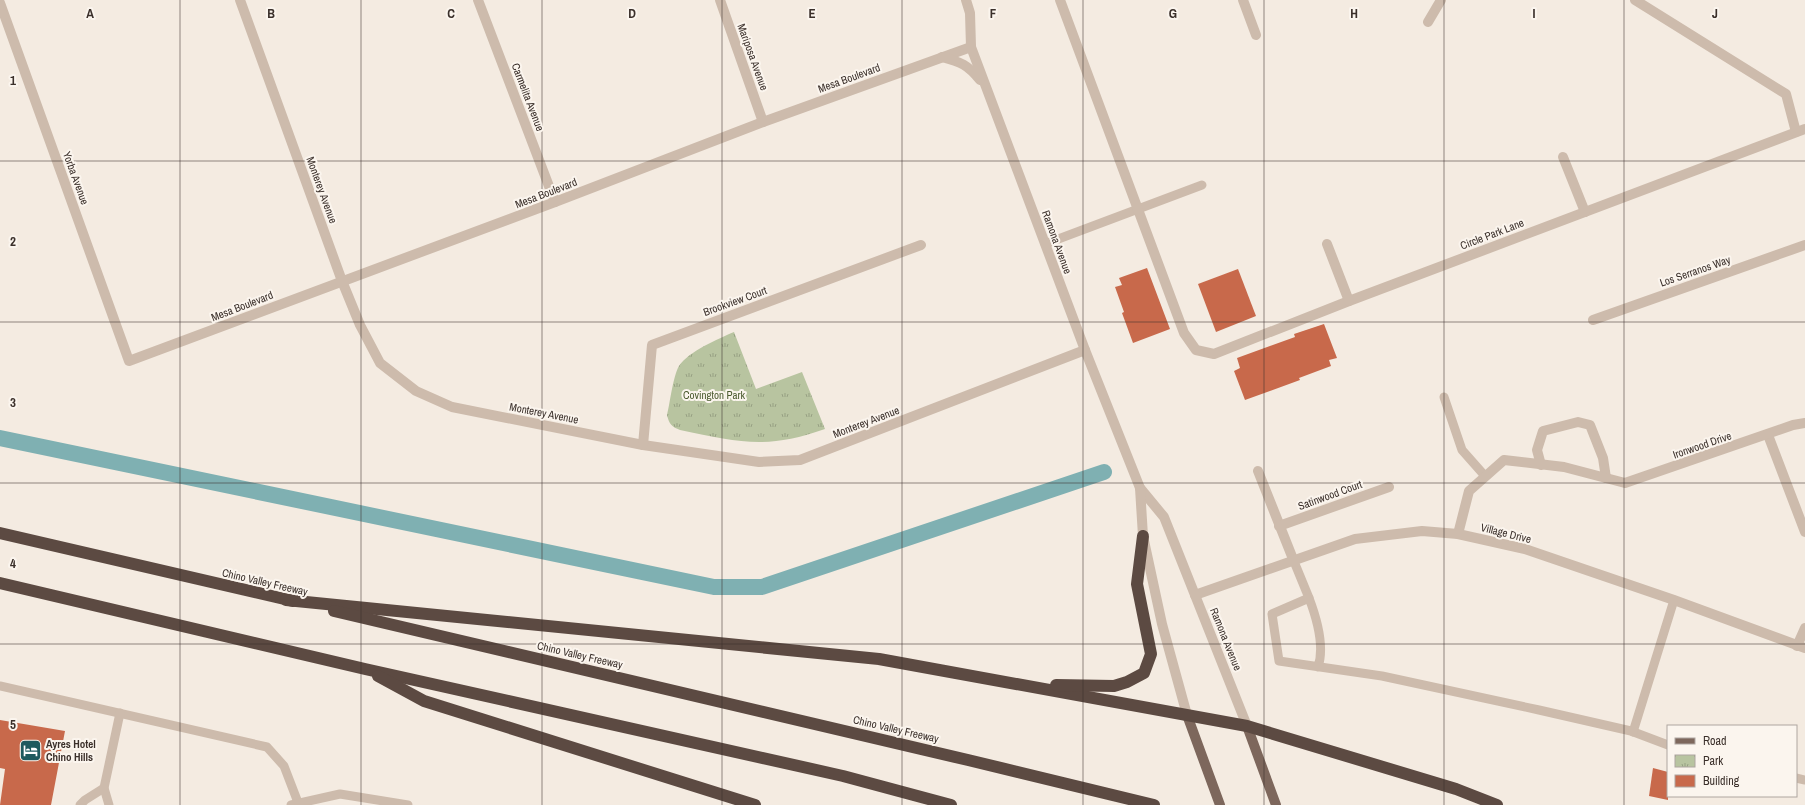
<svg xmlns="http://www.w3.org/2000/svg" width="1805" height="805" font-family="'Archivo Narrow',sans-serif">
<defs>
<pattern id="park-tufts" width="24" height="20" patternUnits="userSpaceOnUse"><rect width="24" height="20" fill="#b8c4a0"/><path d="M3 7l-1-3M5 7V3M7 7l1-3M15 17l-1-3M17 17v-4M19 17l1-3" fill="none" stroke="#97a083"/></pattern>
</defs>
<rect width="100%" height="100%" fill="#f4ebe1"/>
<!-- park -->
<path fill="url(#park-tufts)" d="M 734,332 L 756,389 L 802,372 L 825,429 C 766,450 739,442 680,430 C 672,427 669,424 667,415 C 670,403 673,376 679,366 C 689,351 718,339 734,332 Z"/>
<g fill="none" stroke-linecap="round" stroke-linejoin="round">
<!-- canal -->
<polyline stroke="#7fb0b2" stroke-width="16" points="0,438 714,587 762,587 1104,472"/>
</g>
<!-- building -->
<g fill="#c8694b">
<polygon points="1147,268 1170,329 1133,343 1122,313 1124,312 1115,287 1122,285 1119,278"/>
<polygon points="1238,269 1256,316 1216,332 1198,284"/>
<polygon points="1324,324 1337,358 1329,360 1331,366 1299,378 1300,380 1245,400 1234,371 1240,368 1237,358 1295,337 1294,334"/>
<polygon points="0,720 65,731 51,805 0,805 5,769 0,768"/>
<polygon points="1653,768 1668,772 1668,800 1649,796"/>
</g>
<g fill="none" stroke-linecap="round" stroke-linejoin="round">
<!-- service -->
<g stroke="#cdbbac" stroke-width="9">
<polyline points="1045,244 1202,185"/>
<polyline points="1444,397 1462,450 1485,476"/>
<polyline points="1293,559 1309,598"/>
<path d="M 1318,667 C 1325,646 1317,619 1309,598 L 1272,614 L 1279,661 L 1382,676 L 1539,710 L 1631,731 L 1668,745"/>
<polyline points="0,686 267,747 284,766 299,805"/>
<polyline points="1633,732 1674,600"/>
<polyline points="1796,778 1805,780"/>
<polyline points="80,805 85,800 104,788"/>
<polyline points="109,805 104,788 120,713"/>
<polyline points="291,805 340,794 408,805"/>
</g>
<!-- minor -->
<g stroke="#cdbbac" stroke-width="10">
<polyline points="240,0 342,281 360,325 380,363 416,391 452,407 643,445 759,462 800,460 1085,350"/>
<polyline points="478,0 555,202"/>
<polyline points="720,0 763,122"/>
<polyline points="1060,0 1184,333 1196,350 1214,354 1349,301 1805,129"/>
<polyline points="1243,0 1256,35"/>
<polyline points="1635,0 1786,94 1796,132"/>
<polyline points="0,3 129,361 555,202 763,122 971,47"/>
<polyline points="1428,22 1441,0"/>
<polyline points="1563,157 1585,212"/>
<polyline points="1327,244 1349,301"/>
<polyline points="1593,320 1805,245"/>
<polyline points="1768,435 1805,532"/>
<polyline points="643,445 652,345 921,245"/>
<polyline points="1541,465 1537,450 1543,431 1578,422 1590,425 1603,458 1606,478"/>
<polyline points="1258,471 1293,559"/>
<polyline points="1279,526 1389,487"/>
<polyline points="1458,534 1469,491 1504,460 1564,467 1625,483 1793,425 1805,423"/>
<polyline points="1195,595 1355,539 1422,531 1458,534 1525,549 1674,600 1805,648"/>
<polyline points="1797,646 1805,628"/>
</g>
<!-- tertiary -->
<g stroke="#cdbbac" stroke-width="10">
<polyline points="966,0 970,13 971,47 1085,350 1140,488 1164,517 1247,726"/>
<path d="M 942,57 C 961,62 968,65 980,80"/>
<polyline points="1140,488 1143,536 1162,624 1187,715"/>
</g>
<!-- primary -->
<g stroke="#7d675c" stroke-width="10">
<polyline points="1187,715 1220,805"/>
<polyline points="1247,726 1276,805"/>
</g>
<!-- motorway -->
<g stroke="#5c4a42" stroke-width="12">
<polyline points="0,533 293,601"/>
<polyline points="0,583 365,669 843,776 951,805"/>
<polyline points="286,600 879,659 1247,726 1456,789 1497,805"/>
<polyline points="334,611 968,760 1154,805"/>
<polyline points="378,676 424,701 755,805"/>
<polyline points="1056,685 1114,686 1127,682 1144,673 1151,654 1137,584 1143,536"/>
</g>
</g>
<!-- grid -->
<path fill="none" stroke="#3b302b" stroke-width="1" stroke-opacity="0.55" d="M 180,0 L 180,805M 361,0 L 361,805M 542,0 L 542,805M 722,0 L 722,805M 902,0 L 902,805M 1083,0 L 1083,805M 1264,0 L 1264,805M 1444,0 L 1444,805M 1624,0 L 1624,805M 0,161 L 1805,161M 0,322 L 1805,322M 0,483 L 1805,483M 0,644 L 1805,644"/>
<!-- icons -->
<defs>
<symbol id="hotel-square" viewBox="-11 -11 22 22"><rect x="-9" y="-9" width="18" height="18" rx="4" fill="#1f5a5e" stroke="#fbf5ee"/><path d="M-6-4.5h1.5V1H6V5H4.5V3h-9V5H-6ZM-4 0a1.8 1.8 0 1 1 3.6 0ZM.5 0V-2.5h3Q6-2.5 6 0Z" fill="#fff"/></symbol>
</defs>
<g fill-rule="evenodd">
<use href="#hotel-square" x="18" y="738" width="25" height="25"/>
</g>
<g text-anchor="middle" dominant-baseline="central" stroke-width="4" stroke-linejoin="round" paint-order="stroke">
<!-- street labels -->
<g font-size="11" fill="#3b302b" stroke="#fbf5ee">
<text transform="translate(753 57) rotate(70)">Mariposa Avenue</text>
<text transform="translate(849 78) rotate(-20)">Mesa Boulevard</text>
<text transform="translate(528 97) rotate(69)">Carmelita Avenue</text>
<text transform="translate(76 178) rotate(70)">Yorba Avenue</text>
<text transform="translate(322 190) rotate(70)">Monterey Avenue</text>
<text transform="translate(546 193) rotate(-21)">Mesa Boulevard</text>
<text transform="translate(1492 234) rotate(-21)">Circle Park Lane</text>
<text transform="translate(1057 242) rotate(70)">Ramona Avenue</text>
<text transform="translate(1695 271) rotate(-19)">Los Serranos Way</text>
<text transform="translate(735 301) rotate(-20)">Brookview Court</text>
<text transform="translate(242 306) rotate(-21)">Mesa Boulevard</text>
<text transform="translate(544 413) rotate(11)">Monterey Avenue</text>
<text transform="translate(866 422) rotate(-21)">Monterey Avenue</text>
<text transform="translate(1702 445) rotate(-19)">Ironwood Drive</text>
<text transform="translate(1330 495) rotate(-20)">Satinwood Court</text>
<text transform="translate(1506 533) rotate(14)">Village Drive</text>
<text transform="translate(265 582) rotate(13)">Chino Valley Freeway</text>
<text transform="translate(1226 639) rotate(68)">Ramona Avenue</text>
<text transform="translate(580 655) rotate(13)">Chino Valley Freeway</text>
<text transform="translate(896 729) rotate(13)">Chino Valley Freeway</text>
</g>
<!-- park labels -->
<g font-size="11" fill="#4a5a2e" stroke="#fbf5ee">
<text x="714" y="395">Covington Park</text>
</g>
<!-- poi labels -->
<g font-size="11" font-weight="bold" fill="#3b302b" stroke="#fbf5ee" text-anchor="start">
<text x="46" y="744">Ayres Hotel<tspan x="46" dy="13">Chino Hills</tspan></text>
</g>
</g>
<g font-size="13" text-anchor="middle" font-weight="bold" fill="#3b302b" stroke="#fbf5ee" stroke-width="4" stroke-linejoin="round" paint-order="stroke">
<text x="90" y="18">A</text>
<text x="271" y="18">B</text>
<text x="451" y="18">C</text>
<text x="632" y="18">D</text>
<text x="812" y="18">E</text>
<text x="993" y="18">F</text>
<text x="1173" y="18">G</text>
<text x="1354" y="18">H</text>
<text x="1534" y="18">I</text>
<text x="1715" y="18">J</text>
<text x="13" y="85">1</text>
<text x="13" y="246">2</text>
<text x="13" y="407">3</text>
<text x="13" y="568">4</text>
<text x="13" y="729">5</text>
</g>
<!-- legend -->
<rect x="1667" y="725" width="130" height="72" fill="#fbf5ee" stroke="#aea6a0"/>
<rect x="1675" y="738" width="20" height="6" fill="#7d675c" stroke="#aea6a0"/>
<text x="1703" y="745" font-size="12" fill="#3b302b">Road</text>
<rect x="1675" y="755" width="20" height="12" fill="url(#park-tufts)" stroke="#aea6a0"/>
<text x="1703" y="765" font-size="12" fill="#3b302b">Park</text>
<rect x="1675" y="775" width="20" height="12" fill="#c8694b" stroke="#aea6a0"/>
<text x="1703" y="785" font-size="12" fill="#3b302b">Building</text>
</svg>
